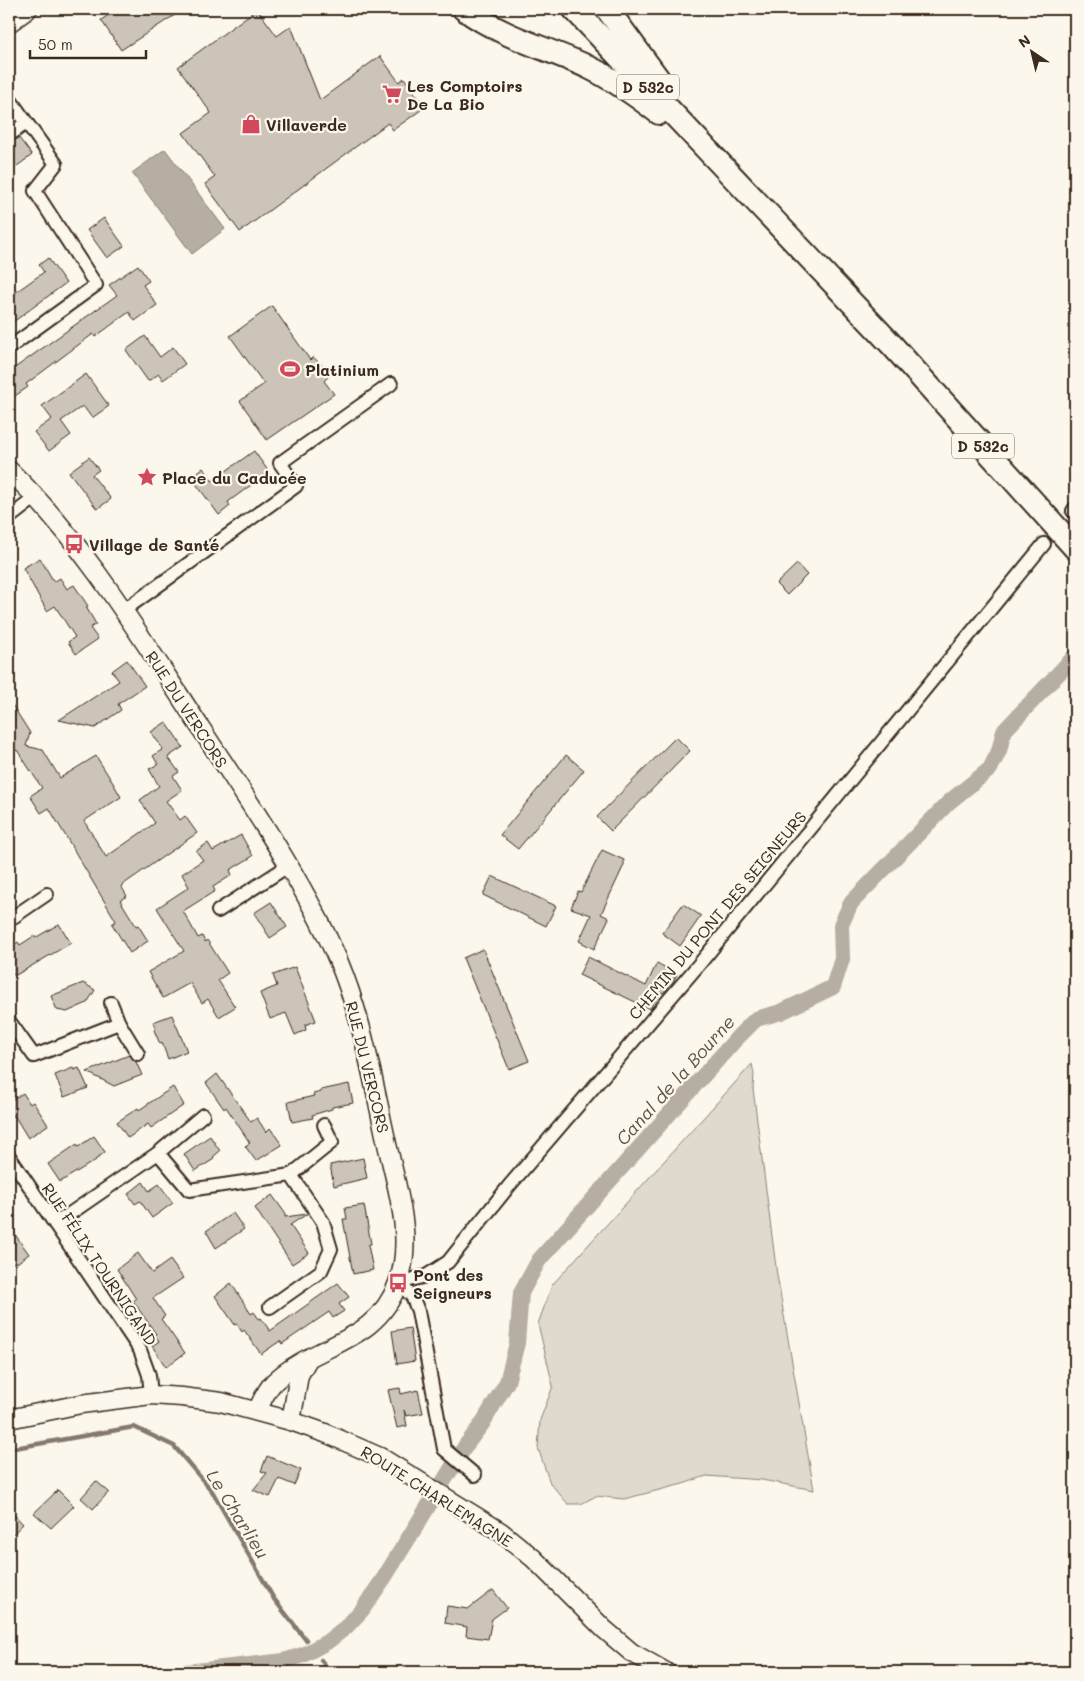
<svg xmlns="http://www.w3.org/2000/svg" width="1084" height="1681" font-family="Mali,sans-serif">
<rect width="100%" height="100%" fill="#fbf7ec"/>
<filter id="ink" filterUnits="userSpaceOnUse"><feTurbulence type="fractalNoise" baseFrequency=".02" numOctaves="2"/><feDisplacementMap in="SourceGraphic" scale="10" xChannelSelector="R" yChannelSelector="G"/><feConvolveMatrix kernelMatrix="1 2 1 2 8 2 1 2 1" color-interpolation-filters="sRGB"/></filter>
<g filter="url(#ink)">
<!-- green -->
<polygon fill="#dfd9ce" stroke="#8d8276" points="752,1064 754,1074 753,1089 777,1275 814,1490 762,1480 706,1476 683,1484 624,1499 596,1496 581,1504 568,1504 550,1483 538,1448 540,1420 553,1386 538,1324 552,1285"/>
<!-- water -->
<polygon fill="#b6aea2" stroke="#85796d" points="165,149 225,229 192,254 132,173"/>
<g fill="none" stroke-linecap="round" stroke-linejoin="round">
<!-- stream -->
<g stroke="#85796d" stroke-width="4.5">
<polyline points="9,1449 134,1427 174,1446 212,1491 274,1599 306,1640"/>
<polyline points="321,1660 330,1672"/>
</g>
<!-- canal -->
<polyline stroke="#b6aea2" stroke-width="16" points="186,1672 284,1661 303,1655 327,1642 346,1627 362,1610 384,1578 466,1445 482,1424 507,1382 517,1343 521,1293 539,1260 737,1038 756,1019 781,1012 833,987 842,959 841,925 851,903 949,802 990,769 999,751 1004,731 1075,656"/>
</g>
<!-- building -->
<g fill="#ccc4b9" stroke="#3b2a1e">
<polygon points="118,9 184,9 121,50 101,20"/>
<polygon points="257,9 277,36 291,26 320,100 380,56 399,82 404,78 425,107 393,130 388,123 240,232 205,184 215,177 183,133 211,113 178,67"/>
<polygon points="19,138 32,155 9,172 9,143"/>
<polygon points="104,218 124,246 107,258 87,230"/>
<polygon points="48,258 66,283 9,325 9,297 44,272 39,265"/>
<polygon points="138,265 149,281 143,285 157,305 135,321 129,312 95,337 93,334 26,384 28,387 9,400 9,372 117,295 109,285"/>
<polygon points="272,306 310,360 313,357 331,374 324,381 334,394 267,440 240,401 264,384 230,336"/>
<polygon points="145,336 160,357 173,347 185,364 163,380 159,374 148,381 126,350"/>
<polygon points="86,374 109,406 92,418 83,406 61,421 71,435 49,451 34,432 52,419 42,406"/>
<polygon points="254,451 269,472 228,502 230,506 219,515 191,477 203,468 212,481"/>
<polygon points="89,457 99,470 92,475 111,499 97,509 69,472"/>
<polygon points="40,558 54,582 60,578 67,589 74,585 88,606 86,607 96,624 90,628 98,639 76,654 68,642 75,637 55,606 47,611 23,568"/>
<polygon points="797,564 807,575 787,595 776,584"/>
<polygon points="127,660 145,686 118,704 121,710 95,728 59,720 119,681 112,671"/>
<polygon points="9,700 30,733 26,746 43,750 60,778 96,756 113,783 121,797 84,821 106,857 155,823 140,800 159,786 149,769 158,764 153,756 163,749 151,732 166,722 183,747 168,757 179,772 173,776 182,790 166,801 180,820 185,816 197,833 121,886 127,896 120,900 136,926 138,925 148,941 130,953 112,924 116,921 49,808 41,813 30,796 42,788 17,750 14,752 9,743"/>
<polygon points="676,737 690,751 611,831 597,817"/>
<polygon points="566,755 584,770 518,849 500,835"/>
<polygon points="241,835 253,856 230,870 232,875 213,887 215,891 183,911 198,938 202,936 205,942 207,940 228,973 218,980 235,1007 219,1017 208,999 202,1003 190,983 163,998 148,972 184,951 157,908 189,887 182,874 203,860 196,851 208,843 213,851"/>
<polygon points="602,850 624,860 624,865 601,914 609,918 594,949 579,941 591,915 571,908 578,891 581,892"/>
<polygon points="492,876 556,906 546,926 483,895"/>
<polygon points="271,902 287,927 270,938 254,913"/>
<polygon points="683,904 701,916 680,946 662,933"/>
<polygon points="59,924 71,943 16,975 9,974 9,948 18,942 20,945 34,936 35,938"/>
<polygon points="483,949 529,1061 509,1069 463,958"/>
<polygon points="588,957 646,986 657,963 677,974 673,982 663,993 660,993 650,1009 579,975"/>
<polygon points="295,967 316,1021 305,1025 306,1030 295,1035 286,1013 270,1019 260,993 277,986 273,975"/>
<polygon points="83,983 95,990 87,1003 67,1012 57,1010 51,996"/>
<polygon points="172,1015 187,1051 168,1059 162,1043 160,1044 154,1030 156,1029 153,1022"/>
<polygon points="129,1055 136,1062 142,1075 114,1086 87,1072"/>
<polygon points="73,1068 74,1070 79,1068 88,1088 64,1097 55,1075"/>
<polygon points="217,1074 251,1122 257,1118 266,1132 270,1128 282,1145 256,1161 245,1146 250,1143 226,1107 224,1109 206,1083"/>
<polygon points="349,1084 353,1103 332,1107 332,1109 312,1115 313,1118 292,1122 288,1102 314,1096 313,1094 321,1092 321,1090"/>
<polygon points="173,1087 184,1105 151,1128 148,1124 128,1138 117,1122 138,1108 139,1110"/>
<polygon points="23,1093 30,1104 33,1102 48,1125 28,1138 14,1115 9,1118 9,1102"/>
<polygon points="94,1136 105,1152 96,1159 96,1160 60,1182 48,1164 77,1144 78,1147"/>
<polygon points="210,1136 220,1151 213,1157 214,1159 195,1171 184,1154"/>
<polygon points="363,1158 367,1178 334,1186 330,1165"/>
<polygon points="143,1182 149,1191 159,1184 173,1203 152,1218 140,1201 135,1204 128,1194"/>
<polygon points="272,1195 285,1213 285,1217 307,1214 290,1225 309,1253 292,1264 255,1208"/>
<polygon points="364,1205 371,1244 368,1245 373,1270 353,1274 343,1219 347,1219 345,1208"/>
<polygon points="233,1213 244,1229 216,1248 206,1231"/>
<polygon points="9,1226 29,1254 17,1263 16,1261 9,1266"/>
<polygon points="138,1253 152,1273 170,1260 183,1278 153,1298 165,1316 161,1319 185,1353 166,1367 152,1346 159,1341 154,1335 156,1334 133,1301 136,1299 117,1269"/>
<polygon points="231,1283 251,1314 254,1312 259,1319 261,1318 270,1331 338,1283 349,1297 339,1304 344,1311 333,1318 329,1312 282,1344 280,1341 261,1354 244,1330 242,1332 237,1324 235,1325 215,1296"/>
<polygon points="410,1328 415,1361 397,1364 392,1331"/>
<polygon points="400,1388 401,1394 418,1390 423,1413 406,1416 404,1410 407,1426 397,1428 388,1390"/>
<polygon points="267,1456 301,1470 294,1485 279,1479 270,1497 253,1490 267,1473 261,1471"/>
<polygon points="96,1481 109,1492 93,1509 81,1498"/>
<polygon points="58,1490 74,1506 51,1528 34,1513"/>
<polygon points="9,1509 23,1524 9,1538"/>
<polygon points="493,1590 507,1608 492,1619 488,1639 466,1636 467,1627 445,1623 447,1606 468,1609"/>
</g>
<g fill="none" stroke-linecap="round" stroke-linejoin="round">
<!-- street-tunnel -->
<polyline stroke="#d5cec3" stroke-width="12" stroke-dasharray="12 6" stroke-linecap="butt" points="1044,544 1073,511"/>
<defs>
<g id="street">
<polyline points="9,98 56,164 35,191 96,285 9,348"/>
<polyline points="9,135 26,123"/>
<polyline points="1073,511 1075,508"/>
<polyline points="9,518 36,497"/>
<polyline points="123,611 296,486 280,463 391,384"/>
<polyline points="218,911 288,866"/>
<polyline points="9,920 47,894"/>
<polyline points="111,1003 119,1023 138,1054"/>
<polyline points="9,1021 34,1056 119,1023"/>
<polyline points="158,1153 189,1190 291,1175"/>
<polyline points="9,1156 140,1350 149,1375 151,1395"/>
<polyline points="291,1175 332,1142 324,1125"/>
<polyline points="55,1224 158,1153 203,1115"/>
<polyline points="398,1283 426,1276 448,1262 509,1186 701,962 1044,544"/>
<polyline points="398,1283 412,1296 418,1311 444,1449 475,1475"/>
<polyline points="270,1307 321,1271 331,1249 323,1222 291,1175"/>
</g>
<g id="secondary">
<polyline points="9,23 28,9"/>
<path d="M 9,470 C 85,543 142,639 200,727 C 248,801 302,878 338,960 C 363,1019 373,1082 387,1144 C 397,1189 414,1238 398,1283 C 376,1345 316,1342 274,1382 C 266,1390 262,1401 257,1411"/>
<polyline points="9,1419 81,1404 151,1395 182,1397 221,1402 291,1421 325,1433 380,1457 501,1532 533,1558 604,1629 631,1652 666,1672"/>
<polyline points="291,1421 299,1375 308,1359"/>
</g>
<g id="highway">
<path d="M 464,9 C 502,37 547,48 588,67 C 613,79 637,96 659,113"/>
<polyline points="574,9 890,343 1075,548"/>
<polyline points="607,9 662,84"/>
</g>
</defs>
<!-- street casing -->
<use href="#street" stroke="#3b2a1e" stroke-width="16"/>
<!-- secondary casing -->
<use href="#secondary" stroke="#3b2a1e" stroke-width="21"/>
<!-- highway casing -->
<use href="#highway" stroke="#3b2a1e" stroke-width="26"/>
<!-- street -->
<use href="#street" stroke="#fbf7ec" stroke-width="12"/>
<!-- secondary -->
<use href="#secondary" stroke="#fbf7ec" stroke-width="18"/>
<!-- highway -->
<use href="#highway" stroke="#fbf7ec" stroke-width="22"/>
</g>
</g>
<!-- icons -->
<defs>
<symbol id="supermarket-bare" viewBox="-9 -9 18 18"><path d="M-6-5.5h2.5l.6 2H6L4.5 2H-2.5L-4.4-4H-6ZM-1.5 3.2a1.3 1.3 0 1 0 .1 0ZM3 3.2a1.3 1.3 0 1 0 .1 0Z" fill="#d1495b" stroke="#fbf7ec" stroke-width="2.5" paint-order="stroke"/></symbol>
<symbol id="shop-bare" viewBox="-9 -9 18 18"><path d="M-5-2.5h2.3a2.7 3.5 0 0 1 5.4 0H5L5.5 6h-11ZM-1.5-2.5h3a1.5 2.3 0 0 0-3 0Z" fill="#d1495b" stroke="#fbf7ec" stroke-width="2.5" paint-order="stroke"/></symbol>
<symbol id="stadium-bare" viewBox="-9 -9 18 18"><path d="M0-5a6.5 5 0 1 0 0 10a6.5 5 0 1 0 0-10ZM-3.5-1.8h7v3.6h-7Z" fill="#d1495b" stroke="#fbf7ec" stroke-width="2.5" paint-order="stroke"/></symbol>
<symbol id="sight-bare" viewBox="-9 -9 18 18"><path d="M0-6L1.8-2.2L6-1.7L2.9 1.2L3.7 5.4L0 3.3L-3.7 5.4L-2.9 1.2L-6-1.7L-1.8-2.2Z" fill="#d1495b" stroke="#fbf7ec" stroke-width="2.5" paint-order="stroke"/></symbol>
<symbol id="bus-bare" viewBox="-9 -9 18 18"><path d="M-5-6H5V4H4V6H2V4H-2V6H-4V4H-5ZM-3.5-4V0h7V-4ZM-3.5 1.2v1.5H-2V1.2ZM2 1.2v1.5H3.5V1.2Z" fill="#d1495b" stroke="#fbf7ec" stroke-width="2.5" paint-order="stroke"/></symbol>
</defs>
<g fill-rule="evenodd">
<use href="#supermarket-bare" x="378" y="80" width="28" height="28"/>
<use href="#shop-bare" x="237" y="110" width="28" height="28"/>
<use href="#stadium-bare" x="276" y="355" width="28" height="28"/>
<use href="#sight-bare" x="133" y="463" width="28" height="28"/>
<use href="#bus-bare" x="60" y="530" width="28" height="28"/>
<use href="#bus-bare" x="384" y="1269" width="28" height="28"/>
</g>
<g text-anchor="middle" dominant-baseline="central" stroke-width="4.5" stroke-linejoin="round" paint-order="stroke">
<!-- shield labels -->
<g fill="#fbf7ec" stroke="#75685c" stroke-width="1">
<rect x="617" y="74.5" width="62" height="25" rx="4"/>
<rect x="952" y="433.5" width="62" height="25" rx="4"/>
</g>
<g font-size="15" font-weight="bold" fill="#3b2a1e">
<text x="648" y="87">D 532c</text>
<text x="983" y="446">D 532c</text>
</g>
<!-- poi labels -->
<g font-size="16" font-weight="bold" fill="#3b2a1e" stroke="#fbf7ec" text-anchor="start">
<text x="407" y="85">Les Comptoirs<tspan x="407" dy="18">De La Bio</tspan></text>
<text x="266" y="124">Villaverde</text>
<text x="305" y="369">Platinium</text>
<text x="162" y="477">Place du Caducée</text>
<text x="89" y="544">Village de Santé</text>
<text x="413" y="1274">Pont des<tspan x="413" dy="18">Seigneurs</tspan></text>
</g>
<!-- street labels -->
<g font-size="16" fill="#3b2a1e" stroke="#fbf7ec">
<text transform="translate(187 709) rotate(57)">RUE DU VERCORS</text>
<text transform="translate(717 915) rotate(-50)">CHEMIN DU PONT DES SEIGNEURS</text>
<text transform="translate(368 1067) rotate(76)">RUE DU VERCORS</text>
<text transform="translate(100 1264) rotate(56)">RUE FÉLIX TOURNIGAND</text>
<text transform="translate(437 1496) rotate(32)">ROUTE CHARLEMAGNE</text>
</g>
<!-- water labels -->
<g font-size="18" font-style="italic" fill="#605246" stroke="#fbf7ec">
<text transform="translate(675 1080) rotate(-48)">Canal de la Bourne</text>
<text transform="translate(238 1514) rotate(58)">Le Charlieu</text>
</g>
</g>
<!-- margin -->
<rect width="1084" height="1681" fill="none" stroke="#fbf7ec" stroke-width="30"/>
<rect x="15" y="15" width="1054" height="1651" fill="none" stroke="#3b2a1e" stroke-width="2" filter="url(#ink)"/>
<!-- north arrow -->
<g transform="translate(1032 52) rotate(325)" stroke="#fbf7ec" stroke-width="4" paint-order="stroke">
<path d="M0-4L9 19L0 12L-9 19Z" fill="#3b2a1e"/>
<text y="-8" font-size="14" font-weight="bold" text-anchor="middle" fill="#3b2a1e">N</text>
</g>
<!-- scale -->
<path d="M30 50v8h116v-8" fill="none" stroke="#3b2a1e" stroke-width="2.5"/>
<text x="38" y="50" font-size="15" fill="#3b2a1e" stroke="#fbf7ec" stroke-width="4" paint-order="stroke">50 m</text>
</svg>
